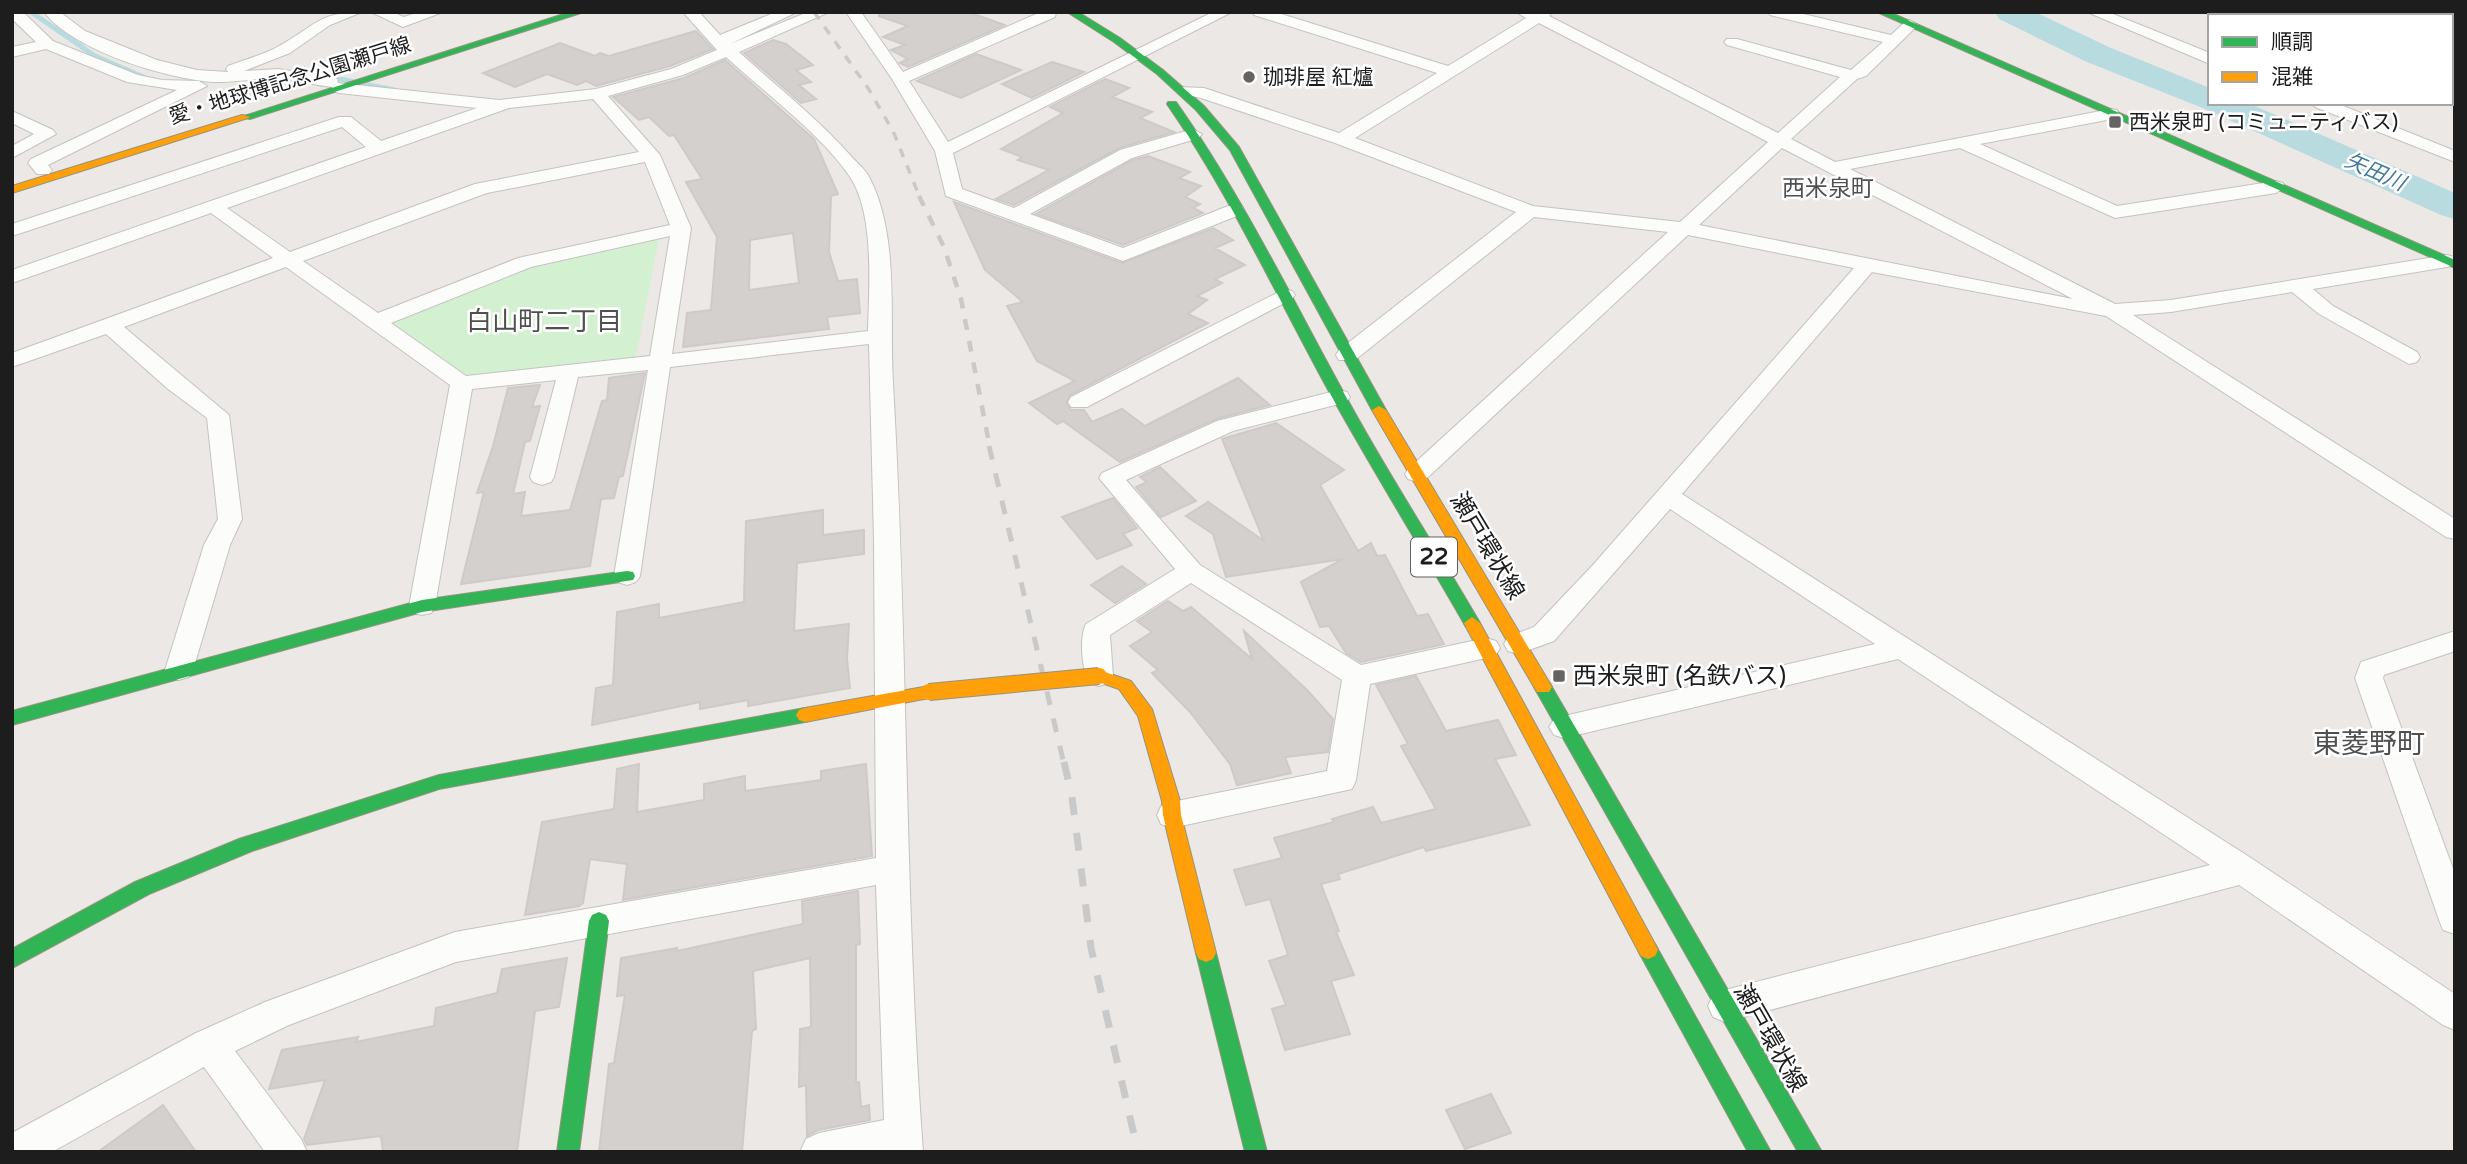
<svg xmlns="http://www.w3.org/2000/svg" width="2467" height="1164" font-family="'Varela Round','Noto Sans JP',sans-serif">
<rect width="100%" height="100%" fill="#ebe8e5"/>
<!-- park -->
<polygon fill="#d3f1d0" points="659,238 636,357 454,377 381,324 521,268"/>
<g fill="none" stroke-linecap="round" stroke-linejoin="round">
<!-- stream -->
<g stroke="#b8dbdf" stroke-width="5">
<polyline points="31,12 95,56 148,79"/>
<polyline points="325,76 394,90"/>
</g>
<!-- river -->
<polygon fill="#b8dbdf" fill-rule="evenodd" points="1995,12 2035,12 2111,48 2210,88 2210,103 2248,103 2455,193 2455,219 2441,215 2205,109 2087,62 1999,19"/>
</g>
<!-- building -->
<g fill="#d4d0ce" stroke="#cecac7" stroke-width="2" fill-rule="evenodd">
<polygon points="880,12 968,12 1005,25 908,67 900,63 908,59 891,50 905,45 883,37 908,26 879,16"/>
<polygon points="696,31 713,49 670,66 596,86 586,81 577,85 547,74 515,87 483,73 560,43 595,56 600,53 609,56"/>
<polygon points="773,40 786,44 813,65 796,70 811,82 799,85 816,99 801,103 744,53"/>
<polygon points="976,54 1021,70 961,98 917,81"/>
<path d="M 725,60 L 814,139 L 838,194 L 831,196 L 829,252 L 838,281 L 857,279 L 860,313 L 827,317 L 829,329 L 683,347 L 687,313 L 711,310 L 717,237 L 686,182 L 702,179 L 674,135 L 669,136 L 649,117 L 639,120 L 613,97 L 684,78 ZM 793,233 L 799,283 L 749,290 L 750,240 Z"/>
<polygon points="1052,62 1084,72 1032,98 1002,84"/>
<polygon points="1105,79 1129,88 1112,97 1152,112 1140,118 1174,132 1119,148 1014,205 996,199 1049,170 1018,160 1022,157 1001,149 1063,113 1050,107"/>
<polygon points="1148,156 1190,172 1179,178 1201,186 1185,197 1200,204 1193,208 1203,213 1123,245 1036,214 1133,160"/>
<polygon points="954,202 1122,263 1213,228 1233,240 1215,248 1245,265 1215,279 1222,283 1197,296 1207,300 1188,314 1208,323 1070,395 1066,403 1071,410 1084,410 1092,422 1122,409 1145,426 1238,378 1270,405 1216,419 1120,462 1063,421 1057,424 1029,403 1075,381 1037,361 1007,306 1023,302 985,270"/>
<polygon points="645,373 623,476 619,477 614,498 601,499 590,566 461,584 484,492 477,493 493,446 508,388 540,385 532,407 540,406 530,441 525,442 513,494 525,492 521,516 570,510 602,401 607,400 609,378"/>
<polygon points="1276,423 1344,470 1320,485 1358,551 1371,543 1377,556 1385,555 1417,616 1428,614 1444,644 1361,662 1346,653 1329,626 1320,627 1301,582 1343,559 1226,577 1213,534 1186,516 1208,502 1264,541 1222,439"/>
<polygon points="1160,467 1196,501 1161,517 1136,487 1147,482 1140,477"/>
<polygon points="1113,498 1137,528 1123,534 1132,545 1097,559 1062,517"/>
<polygon points="823,510 823,535 864,530 864,554 797,563 794,631 849,624 847,659 850,688 748,706 748,700 700,709 700,702 592,725 596,688 613,685 617,612 659,604 659,618 744,602 746,521"/>
<polygon points="1122,566 1146,584 1115,603 1091,585"/>
<polygon points="1168,601 1183,611 1191,607 1252,659 1244,631 1308,691 1333,719 1328,752 1285,757 1291,773 1237,785 1230,764 1190,712 1152,673 1158,670 1130,646 1152,632 1137,621"/>
<polygon points="1416,676 1446,731 1498,720 1516,755 1495,759 1530,825 1426,851 1424,847 1338,874 1340,879 1321,884 1339,931 1336,932 1354,975 1331,981 1350,1034 1285,1050 1272,1009 1286,1005 1269,961 1288,955 1270,899 1246,905 1234,870 1282,858 1274,838 1334,822 1332,819 1373,807 1381,823 1436,809 1401,746 1408,744 1376,685"/>
<polygon points="639,764 637,812 704,800 704,784 745,776 745,791 821,780 821,771 866,764 872,856 623,900 627,864 590,859 583,903 579,906 525,915 542,822 614,809 617,769"/>
<polygon points="858,891 860,944 856,945 856,1083 859,1082 861,1107 869,1105 870,1120 818,1130 807,1136 806,1085 799,1087 800,1029 811,1027 810,958 753,971 756,1029 752,1031 742,1152 599,1152 609,1064 614,1063 625,995 617,996 621,958 677,948 677,951 803,924 802,901"/>
<polygon points="567,958 559,1007 535,1011 517,1152 383,1152 381,1136 307,1145 304,1139 325,1080 269,1089 282,1050 358,1037 356,1042 434,1026 436,1008 497,993 502,969"/>
<polygon points="1491,1094 1511,1133 1465,1149 1446,1110"/>
<polygon points="163,1105 196,1152 98,1152"/>
</g>
<g fill="none" stroke-linecap="round" stroke-linejoin="round">
<defs>
<g id="street">
<polygon points="12,12 23,12 53,41 138,75 162,80 199,81 207,86 48,165 52,170 49,174 37,174 28,163 31,159 177,90 127,82 46,49 12,57 12,47 36,42 12,19"/>
<path d="M 44,12 L 60,12 L 85,31 L 157,60 L 197,70 L 228,72 L 226,69 L 228,66 C 245,59 264,55 279,46 C 314,27 318,12 362,12 L 330,25 L 290,53 L 244,71 L 278,69 L 331,77 L 337,79 L 338,83 L 499,100 L 596,89 L 671,69 L 717,50 L 683,12 L 699,12 L 720,35 L 776,12 L 797,12 L 730,44 L 808,12 L 829,12 L 739,52 C 776,86 816,117 850,155 C 856,162 865,169 869,177 C 900,235 889,319 893,383 C 908,639 904,896 923,1152 L 800,1152 L 806,1139 L 819,1133 L 884,1120 L 876,885 L 456,962 L 289,1025 L 235,1051 L 301,1139 L 307,1152 L 265,1152 L 204,1067 L 52,1152 L 12,1152 L 12,1133 L 196,1033 L 265,1002 L 455,932 L 876,858 L 874,540 L 869,344 L 670,367 L 640,576 L 636,582 L 627,585 L 618,582 L 614,576 L 648,370 L 578,377 L 554,477 L 551,482 L 542,485 L 533,482 L 530,477 L 556,380 L 472,389 L 435,606 L 431,613 L 422,615 L 413,613 L 409,606 L 450,385 L 286,267 L 124,327 L 229,415 L 242,519 L 230,545 L 193,670 L 189,677 L 179,680 L 169,677 L 165,670 L 204,545 L 218,519 L 207,418 L 168,389 L 106,334 L 12,367 L 12,353 L 273,258 L 211,213 L 12,283 L 12,270 L 366,147 L 342,127 L 12,236 L 12,224 L 339,117 L 351,117 L 381,141 L 477,108 L 339,93 L 333,91 L 332,87 C 314,85 296,80 279,79 C 257,77 236,83 214,82 C 167,79 74,51 44,12 ZM 726,57 C 763,91 824,137 850,177 C 875,214 869,288 868,331 L 672,354 L 691,228 L 660,155 L 608,96 L 683,75 ZM 593,99 L 639,152 L 475,184 L 290,252 L 227,208 L 509,108 ZM 645,162 L 670,225 L 518,258 L 378,313 L 303,261 L 487,193 ZM 670,236 L 650,356 L 466,376 L 391,323 L 531,267 Z"/>
<polygon points="371,12 392,12 404,17 419,12 443,12 403,27"/>
<polygon points="846,12 861,12 903,72 1041,12 1056,12 1055,17 909,81 948,142 1213,12 1232,12 953,153 962,189 1014,208 1120,150 1193,129 1202,134 1199,138 1132,158 1030,214 1123,248 1228,206 1242,206 1244,210 1242,214 1123,261 946,196 935,151 892,79"/>
<path d="M 1252,12 L 1275,12 L 1448,66 L 1526,18 L 1516,12 L 1553,12 L 1549,16 L 1778,133 L 1840,77 L 1727,45 L 1724,42 L 1727,39 L 1737,39 L 1851,70 L 1883,42 L 1770,15 L 1768,12 L 1795,12 L 1891,35 L 1905,22 L 1910,20 L 1918,25 L 1915,28 L 1866,76 L 1857,79 L 1791,139 L 1835,162 L 2111,109 L 2117,110 L 2119,114 L 2117,118 L 1980,144 L 2117,206 L 2276,181 L 2283,183 L 2285,187 L 2276,193 L 2115,218 L 1960,148 L 1850,169 L 2115,304 L 2171,300 L 2447,255 L 2454,257 L 2454,265 L 2447,267 L 2313,289 L 2333,306 L 2417,352 L 2420,357 L 2417,362 L 2409,364 L 2319,314 L 2292,292 L 2171,312 L 2133,315 L 2455,519 L 2455,539 L 2446,537 L 2106,316 L 1872,272 L 1682,494 L 2254,860 L 2455,994 L 2455,1030 L 2443,1025 L 2239,885 L 1725,1022 L 1713,1017 L 1708,1006 L 1713,995 L 1725,990 L 2210,865 L 1898,659 L 1564,738 L 1554,735 L 1549,727 L 1554,719 L 1564,716 L 1875,644 L 1670,509 L 1554,641 L 1518,654 L 1508,651 L 1504,644 L 1508,637 L 1534,627 L 1592,566 L 1854,268 L 1688,235 L 1426,479 L 1417,482 L 1408,479 L 1405,474 L 1408,469 L 1668,232 L 1534,217 L 1355,360 L 1339,360 L 1336,355 L 1339,350 L 1516,212 L 1335,143 L 1201,98 L 1178,93 L 1176,90 L 1178,87 L 1204,88 L 1339,133 L 1437,73 L 1254,15 ZM 1539,23 L 1768,142 L 1680,222 L 1533,206 L 1355,138 ZM 1782,148 L 2073,299 L 1699,225 Z"/>
<polygon points="2087,12 2108,12 2210,53 2210,64"/>
<polygon points="2294,12 2313,12 2316,16 2297,16"/>
<polygon points="2451,70 2455,71 2455,81 2451,80"/>
<polygon points="2313,103 2336,103 2455,151 2455,162 2315,107"/>
<polygon points="12,111 53,130 56,134 12,158 12,146 34,134 12,123"/>
<polygon points="1285,289 1292,291 1295,295 1292,299 1087,407 1071,407 1068,402 1071,397"/>
<path d="M 1339,390 L 1347,392 L 1350,397 L 1347,402 L 1233,431 L 1126,480 L 1200,565 L 1361,665 L 1486,638 L 1496,641 L 1500,648 L 1496,655 L 1486,658 L 1370,684 L 1356,780 L 1352,789 L 1172,828 L 1161,824 L 1157,815 L 1161,806 L 1172,802 L 1327,771 L 1342,680 L 1191,583 L 1110,635 L 1113,676 L 1109,683 L 1099,686 L 1089,683 C 1082,670 1079,637 1086,624 L 1175,569 L 1099,478 L 1102,473 L 1217,421 Z"/>
<polygon points="2455,631 2455,651 2384,675 2383,678 2455,874 2455,934 2443,930 2439,920 2355,678 2361,662"/>
</g>
<g id="fast">
<polygon points="570,12 584,12 250,119 241,117"/>
<polygon points="1067,12 1078,12 1120,38 1163,70 1204,106 1239,147 1386,410 1384,413 1379,414 1372,410 1230,150 1196,110 1157,74 1114,42"/>
<polygon points="1877,12 1889,12 2455,260 2455,268"/>
<path d="M 1168,102 L 1176,102 C 1241,194 1291,297 1345,395 C 1387,473 1436,547 1480,623 L 1478,627 L 1466,627 C 1422,550 1375,474 1332,397 C 1278,299 1231,196 1167,104 Z"/>
<polygon points="627,571 633,572 635,576 633,580 422,612 12,725 12,711 422,600"/>
<polygon points="1543,681 1549,682 1822,1152 1798,1152 1534,687 1537,682"/>
<polygon points="805,708 811,710 814,715 811,720 805,722 439,789 252,851 149,894 12,968 12,949 135,882 239,839 439,775"/>
<polygon points="599,912 606,915 609,921 579,1152 557,1152 589,921 592,915"/>
<polygon points="1648,941 1655,944 1771,1152 1748,1152 1641,956 1638,950 1641,944"/>
<polygon points="1206,944 1213,947 1216,953 1267,1152 1245,1152 1196,953 1199,947"/>
</g>
<g id="slow">
<polygon points="242,115 251,117 12,193 12,186"/>
<polygon points="1379,406 1386,410 1549,682 1552,687 1549,692 1537,692 1372,410"/>
<polygon points="1472,617 1480,623 1655,944 1658,950 1655,956 1648,959 1641,956 1464,623"/>
<polygon points="1099,670 1131,681 1152,709 1180,801 1181,815 1216,953 1213,959 1206,962 1199,959 1196,953 1163,815 1162,801 1138,716 1119,689 1093,680 1091,676 1093,672"/>
<polygon points="929,686 935,687 938,692 935,697 929,698 805,722 799,720 796,715 799,710 805,708"/>
</g>
</defs>
<!-- street casing -->
<use href="#street" stroke="#c4c3c1" stroke-width="2"/>
<!-- fast casing -->
<use href="#fast" stroke="#95947d" stroke-width="2"/>
<!-- slow casing -->
<use href="#slow" stroke="#95947d" stroke-width="2"/>
<!-- street -->
<use href="#street" fill="#fcfcfb" fill-rule="evenodd"/>
<!-- fast -->
<use href="#fast" fill="#30b455" fill-rule="evenodd"/>
<!-- slow -->
<use href="#slow" fill="#ff9f0a" fill-rule="evenodd"/>
<!-- rail-far3 -->
<polyline stroke="#cac9c9" stroke-width="3.5" stroke-dasharray="9 9" stroke-linecap="butt" points="814,12 868,88 893,131 920,198"/>
<!-- rail-far2 -->
<polyline stroke="#cac9c9" stroke-width="4.5" stroke-dasharray="11 11" stroke-linecap="butt" points="919,196 944,247 961,299 990,448"/>
<!-- rail-far1 -->
<polyline stroke="#cac9c9" stroke-width="5" stroke-dasharray="14 14" stroke-linecap="butt" points="989,446 1064,764"/>
<!-- rail -->
<polyline stroke="#cac9c9" stroke-width="7" stroke-dasharray="18 18" stroke-linecap="butt" points="1064,762 1072,797 1091,948 1138,1152"/>
<defs>
<polyline id="slow-bridge" points="929,692 1099,676"/>
</defs>
<!-- slow-bridge casing -->
<use href="#slow-bridge" stroke="#95947d" stroke-width="18" stroke-linecap="butt"/>
<!-- slow-bridge -->
<use href="#slow-bridge" stroke="#ff9f0a" stroke-width="16"/>
</g>
<!-- markers -->
<g fill="#656463" stroke="#fff" stroke-width="2.5">
<circle cx="1249" cy="77" r="7"/>
<rect x="2108" y="115" width="14" height="14" rx="3.5"/>
<rect x="1552" y="669" width="14" height="14" rx="3.5"/>
</g>
<g text-anchor="middle" dominant-baseline="central" stroke-width="5" stroke-linejoin="round" paint-order="stroke">
<!-- far-poi labels -->
<g font-size="21" fill="#1d1d1d" stroke="#fff" text-anchor="start">
<text x="1263" y="77">珈琲屋 紅爐</text>
<text x="2129" y="122">西米泉町 (コミュニティバス)</text>
</g>
<!-- far-street labels -->
<g font-size="21" fill="#1d1d1d" stroke="#fff">
<text transform="translate(290 81) rotate(-17)">愛・地球博記念公園瀬戸線</text>
</g>
<!-- far-water labels -->
<g font-size="21" font-style="italic" fill="#43799c" stroke="#fff">
<text transform="translate(2375 172) rotate(24)">矢田川</text>
</g>
<!-- far-quarter labels -->
<g font-size="23" fill="#505050" stroke="#fff">
<text x="1828" y="189">西米泉町</text>
</g>
<!-- shield labels -->
<rect fill="#fff" stroke="#616161" stroke-width="2" x="1411" y="537.5" width="46" height="39" rx="5"/>
<g font-size="23" font-weight="bold" fill="#1d1d1d">
<text x="1434" y="557">22</text>
</g>
<!-- street labels -->
<g font-size="24" fill="#1d1d1d" stroke="#fff">
<text transform="translate(1487 546) rotate(59)">瀬戸環状線</text>
<text transform="translate(1770 1038) rotate(60)">瀬戸環状線</text>
</g>
<!-- poi labels -->
<g font-size="24" fill="#1d1d1d" stroke="#fff" text-anchor="start">
<text x="1573" y="676">西米泉町 (名鉄バス)</text>
</g>
<!-- neighbourhood labels -->
<g font-size="26" fill="#505050" stroke="#fff">
<text x="544" y="321">白山町二丁目</text>
</g>
<!-- quarter labels -->
<g font-size="28" fill="#505050" stroke="#fff">
<text x="2369" y="744">東菱野町</text>
</g>
</g>
<!-- border -->
<rect width="2467" height="1164" fill="none" stroke="#1d1d1d" stroke-width="28"/>
<!-- legend -->
<rect x="2208" y="14" width="245" height="91" fill="#ffffff" stroke="#a5a5a5" stroke-width="2"/>
<rect x="2222" y="37" width="35" height="10" fill="#30b455" stroke="#a5a5a5" stroke-width="2"/>
<text x="2271" y="49" font-size="21" fill="#1d1d1d">順調</text>
<rect x="2222" y="72" width="35" height="10" fill="#ff9f0a" stroke="#a5a5a5" stroke-width="2"/>
<text x="2271" y="84" font-size="21" fill="#1d1d1d">混雑</text>
</svg>
